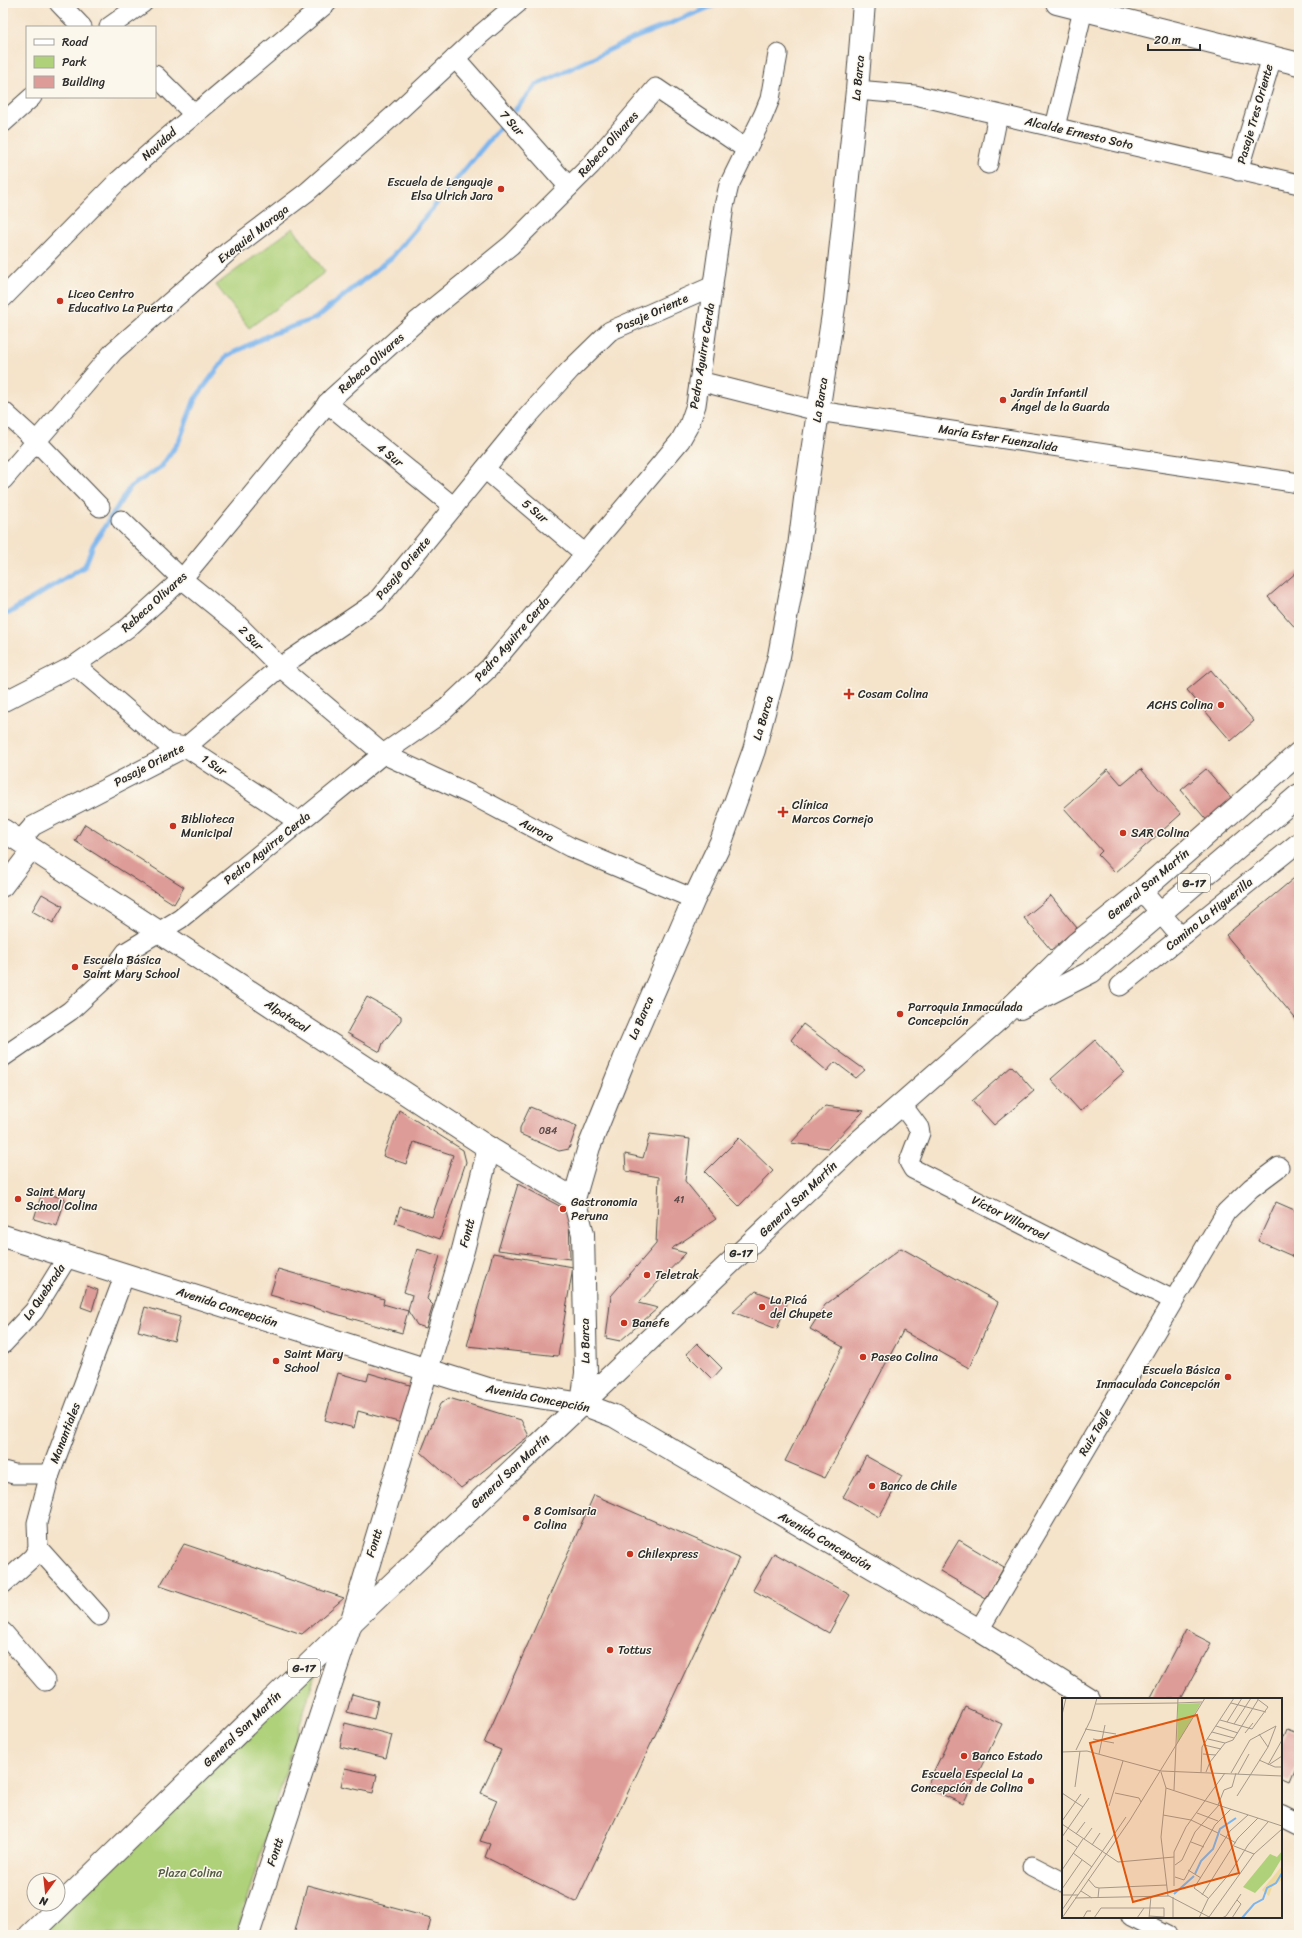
<svg xmlns="http://www.w3.org/2000/svg" width="1302" height="1938" font-family="Sriracha,sans-serif">
<rect width="100%" height="100%" fill="#fbf7ec"/>
<filter id="ink" filterUnits="userSpaceOnUse"><feTurbulence type="fractalNoise" baseFrequency=".025" numOctaves="2"/><feDisplacementMap in="SourceGraphic" scale="8" xChannelSelector="R" yChannelSelector="G"/><feConvolveMatrix kernelMatrix="1 2 1 2 8 2 1 2 1" color-interpolation-filters="sRGB"/></filter>
<filter id="wash" filterUnits="userSpaceOnUse"><feTurbulence type="fractalNoise" baseFrequency=".012" numOctaves="4" result="noise"/><feDisplacementMap in="SourceGraphic" scale="16" xChannelSelector="R" yChannelSelector="G"/><feGaussianBlur stdDeviation="0.9" result="paint"/><feColorMatrix in="noise" values="0 0 0 0 0 0 0 0 0 0 0 0 0 0 0 0 0 1.4 0 .05"/><feComposite in="paint" operator="in"/></filter>
<g filter="url(#wash)">
<rect width="100%" height="100%" fill="#f5e3ca"/>
<!-- green -->
<g fill="#afd17a" stroke="#6d7e52">
<polygon points="293,228 325,272 249,328 216,285"/>
<polygon points="318,1665 236,1935 40,1935"/>
</g>
<g fill="none" stroke-linecap="round" stroke-linejoin="round">
<!-- stream -->
<g stroke="#7cb5ed" stroke-width="5">
<polyline points="515,110 536,85 632,39 720,3"/>
<polyline points="3,615 9,613 85,566 93,545 130,487 162,466 179,441 195,399 227,356 269,335 316,318 392,257 501,126"/>
</g>
</g>
<g id="blocks">
<!-- building -->
<g fill="#de9c98">
<polygon points="1298,571 1299,573 1299,632 1268,597"/>
<polygon points="1211,670 1254,721 1231,741 1187,690"/>
<polygon points="1108,769 1122,785 1141,769 1181,814 1115,873 1098,855 1102,851 1064,808"/>
<polygon points="1206,769 1234,801 1209,823 1181,790"/>
<polygon points="85,824 184,887 174,904 75,841"/>
<polygon points="1299,874 1299,1023 1226,935"/>
<polygon points="42,894 63,906 53,923 32,911"/>
<polygon points="1051,896 1077,928 1051,950 1024,918"/>
<polygon points="367,997 401,1016 401,1020 383,1043 380,1052 347,1033"/>
<polygon points="803,1024 843,1054 865,1070 856,1078 835,1062 827,1071 791,1040"/>
<polygon points="1095,1040 1124,1072 1080,1111 1051,1079"/>
<polygon points="1012,1066 1034,1091 994,1125 972,1101"/>
<polygon points="825,1106 864,1111 828,1148 791,1143"/>
<polygon points="530,1107 577,1126 569,1149 559,1151 520,1134 520,1128"/>
<polygon points="399,1110 463,1150 466,1162 440,1239 395,1223 400,1207 432,1217 453,1155 414,1142 406,1164 383,1156"/>
<polygon points="650,1134 690,1139 685,1181 716,1219 671,1249 686,1253 638,1303 658,1308 620,1341 606,1338 611,1296 656,1244 659,1177 626,1171 625,1154 643,1158"/>
<polygon points="739,1138 773,1171 739,1206 705,1172"/>
<polygon points="518,1184 569,1211 570,1259 498,1250"/>
<polygon points="42,1192 65,1199 57,1226 34,1219"/>
<polygon points="1276,1202 1299,1212 1299,1259 1258,1241"/>
<polygon points="901,1248 998,1302 969,1368 903,1331 825,1478 785,1461 843,1347 810,1329 825,1305"/>
<polygon points="417,1249 440,1256 427,1299 433,1305 426,1328 417,1325 408,1311 412,1295 404,1292"/>
<polygon points="493,1253 573,1267 558,1356 467,1346"/>
<polygon points="278,1269 384,1299 383,1304 408,1311 402,1333 270,1295"/>
<polygon points="87,1286 98,1290 92,1311 81,1307"/>
<polygon points="756,1291 787,1303 777,1329 733,1312"/>
<polygon points="145,1307 180,1317 174,1341 138,1331"/>
<polygon points="697,1343 722,1368 712,1379 687,1354"/>
<polygon points="338,1373 367,1381 369,1373 410,1385 412,1389 402,1423 358,1411 354,1428 325,1420"/>
<polygon points="449,1398 521,1420 529,1436 461,1488 421,1452 440,1404"/>
<polygon points="866,1456 902,1476 879,1517 843,1497"/>
<polygon points="594,1495 739,1558 576,1902 485,1857 490,1844 480,1841 497,1800 481,1793 501,1750 484,1743"/>
<polygon points="959,1540 1004,1567 986,1598 940,1571"/>
<polygon points="184,1544 344,1598 302,1634 160,1586"/>
<polygon points="774,1553 850,1595 829,1633 753,1590"/>
<polygon points="1186,1630 1211,1643 1181,1699 1150,1699"/>
<polygon points="352,1694 378,1701 374,1719 347,1712"/>
<polygon points="965,1707 1002,1724 963,1804 926,1787"/>
<polygon points="345,1723 392,1735 386,1758 340,1747"/>
<polygon points="1287,1729 1299,1734 1299,1760 1290,1782 1281,1778 1281,1744"/>
<polygon points="345,1768 377,1775 373,1793 341,1786"/>
<polygon points="307,1885 431,1918 427,1935 294,1935"/>
</g>
</g>
</g>
<g filter="url(#ink)">
<use href="#blocks" fill-opacity="0" stroke="#494743" stroke-width="1"/>
<g fill="none" stroke-linecap="round" stroke-linejoin="round">
<defs>
<g id="street">
<polyline points="59,3 82,27"/>
<polyline points="109,27 143,3"/>
<polyline points="455,58 569,187"/>
<polyline points="155,75 194,114"/>
<polyline points="857,90 915,95 1299,184"/>
<polyline points="3,123 32,97"/>
<polyline points="1055,127 1083,10"/>
<polyline points="988,164 998,115"/>
<polyline points="1238,171 1272,57"/>
<polyline points="3,298 118,181 162,142 327,3"/>
<polyline points="699,381 818,411 1299,483"/>
<polyline points="327,403 454,507"/>
<polyline points="3,411 36,441 100,507"/>
<polyline points="485,469 585,554"/>
<polyline points="3,480 114,351 229,251 307,192 393,116 480,35 518,3"/>
<polyline points="121,520 182,579 235,622 280,667 383,754 476,797 570,847 694,899"/>
<polyline points="75,665 167,744 186,747 299,822"/>
<polyline points="3,702 75,665 129,627 182,579 332,398 416,322 511,245 591,165 656,88 746,149"/>
<polyline points="20,841 33,826 186,747 280,667 376,602 527,417 570,370 610,331 713,286"/>
<polyline points="3,887 32,849"/>
<polyline points="1142,891 1180,936"/>
<polyline points="1120,986 1299,842"/>
<polyline points="3,1057 70,1011 109,975 126,952 180,919 383,754 439,715 489,668 680,441 689,425 696,405 724,206 729,185 763,116 770,99 778,54"/>
<polyline points="902,1105 919,1128 920,1133 909,1162 913,1169 1173,1300"/>
<polyline points="3,1344 34,1311 68,1256"/>
<polyline points="3,1471 14,1474 50,1474"/>
<polyline points="38,1548 99,1616"/>
<polyline points="3,1584 33,1557 38,1548 37,1523 50,1474 125,1274"/>
<polyline points="979,1630 1226,1212 1251,1188 1279,1167"/>
<polyline points="3,1632 45,1681"/>
<polyline points="1032,1866 1063,1882"/>
<polyline points="1131,1917 1167,1935"/>
</g>
<g id="secondary">
<polyline points="1057,3 1299,64"/>
<polyline points="3,830 489,1148 574,1199"/>
<polyline points="3,1236 488,1389 582,1404 614,1416 979,1630 1089,1699"/>
<polyline points="582,1404 586,1373 583,1234 574,1199 589,1147 624,1060 694,899 721,842 754,750 779,656 799,547 806,491 835,301 857,90 864,3"/>
<polyline points="1281,1815 1299,1824"/>
<polyline points="248,1935 351,1623 463,1250 489,1148"/>
</g>
<g id="primary">
<polyline points="1020,1008 1091,972 1299,795"/>
<polyline points="30,1935 351,1623 847,1152 1000,1018 1077,943 1142,891 1299,753"/>
</g>
</defs>
<!-- street casing -->
<use href="#street" stroke="#494743" stroke-width="21"/>
<!-- secondary casing -->
<use href="#secondary" stroke="#494743" stroke-width="24"/>
<!-- primary casing -->
<use href="#primary" stroke="#494743" stroke-width="24"/>
<!-- street -->
<use href="#street" stroke="#fff" stroke-width="19"/>
<!-- secondary -->
<use href="#secondary" stroke="#fff" stroke-width="22"/>
<!-- primary -->
<use href="#primary" stroke="#fff" stroke-width="22"/>
</g>
</g>
<!-- markers -->
<g fill="#c8321e" stroke="#fbf7ec" stroke-width="1.5">
<circle cx="501" cy="189" r="4"/>
<circle cx="60" cy="301" r="4"/>
<circle cx="1003" cy="400" r="4"/>
<path d="M847 688h4v4h4v4h-4v4h-4v-4h-4v-4h4z"/>
<circle cx="1221" cy="705" r="4"/>
<path d="M781 806h4v4h4v4h-4v4h-4v-4h-4v-4h4z"/>
<circle cx="173" cy="826" r="4"/>
<circle cx="1123" cy="833" r="4"/>
<circle cx="75" cy="967" r="4"/>
<circle cx="900" cy="1014" r="4"/>
<circle cx="18" cy="1199" r="4"/>
<circle cx="563" cy="1209" r="4"/>
<circle cx="647" cy="1275" r="4"/>
<circle cx="762" cy="1307" r="4"/>
<circle cx="624" cy="1323" r="4"/>
<circle cx="863" cy="1357" r="4"/>
<circle cx="276" cy="1361" r="4"/>
<circle cx="1228" cy="1377" r="4"/>
<circle cx="872" cy="1486" r="4"/>
<circle cx="526" cy="1518" r="4"/>
<circle cx="630" cy="1554" r="4"/>
<circle cx="610" cy="1650" r="4"/>
<circle cx="964" cy="1756" r="4"/>
<circle cx="1031" cy="1781" r="4"/>
</g>
<g text-anchor="middle" dominant-baseline="central" stroke-width="3" stroke-linejoin="round" paint-order="stroke">
<!-- number labels -->
<g font-size="10" fill="#584746">
<text x="548" y="1131">084</text>
<text x="679" y="1200">41</text>
</g>
<!-- shield labels -->
<g fill="#fbf7ec" stroke="#696865" stroke-width="1">
<rect x="1178" y="874" width="32" height="18" rx="3"/>
<rect x="725" y="1244" width="32" height="18" rx="3"/>
<rect x="288" y="1659" width="32" height="18" rx="3"/>
</g>
<g font-size="11" font-weight="bold" fill="#2b2b2b">
<text x="1194" y="883">G-17</text>
<text x="741" y="1253">G-17</text>
<text x="304" y="1668">G-17</text>
</g>
<!-- street labels -->
<g font-size="12" fill="#2b2b2b" stroke="#fbf7ec">
<text transform="translate(858 78) rotate(-85)">La Barca</text>
<text transform="translate(1255 114) rotate(-74)">Pasaje Tres Oriente</text>
<text transform="translate(512 123) rotate(48)">7 Sur</text>
<text transform="translate(1079 133) rotate(13)">Alcalde Ernesto Soto</text>
<text transform="translate(159 144) rotate(-42)">Navidad</text>
<text transform="translate(608 144) rotate(-48)">Rebeca Olivares</text>
<text transform="translate(253 234) rotate(-38)">Exequiel Moraga</text>
<text transform="translate(652 313) rotate(-24)">Pasaje Oriente</text>
<text transform="translate(702 356) rotate(-81)">Pedro Aguirre Cerda</text>
<text transform="translate(371 363) rotate(-42)">Rebeca Olivares</text>
<text transform="translate(820 400) rotate(-81)">La Barca</text>
<text transform="translate(998 438) rotate(9)">María Ester Fuenzalida</text>
<text transform="translate(390 455) rotate(39)">4 Sur</text>
<text transform="translate(535 511) rotate(40)">5 Sur</text>
<text transform="translate(403 568) rotate(-50)">Pasaje Oriente</text>
<text transform="translate(154 602) rotate(-42)">Rebeca Olivares</text>
<text transform="translate(251 638) rotate(45)">2 Sur</text>
<text transform="translate(512 639) rotate(-49)">Pedro Aguirre Cerda</text>
<text transform="translate(763 718) rotate(-74)">La Barca</text>
<text transform="translate(149 765) rotate(-28)">Pasaje Oriente</text>
<text transform="translate(214 765) rotate(34)">1 Sur</text>
<text transform="translate(537 830) rotate(28)">Aurora</text>
<text transform="translate(267 848) rotate(-39)">Pedro Aguirre Cerda</text>
<text transform="translate(1148 884) rotate(-40)">General San Martín</text>
<text transform="translate(1209 914) rotate(-39)">Camino La Higuerilla</text>
<text transform="translate(287 1016) rotate(33)">Alpatacal</text>
<text transform="translate(641 1018) rotate(-67)">La Barca</text>
<text transform="translate(798 1199) rotate(-44)">General San Martín</text>
<text transform="translate(1010 1218) rotate(27)">Víctor Villarroel</text>
<text transform="translate(467 1233) rotate(-75)">Fontt</text>
<text transform="translate(44 1292) rotate(-56)">La Quebrada</text>
<text transform="translate(227 1307) rotate(18)">Avenida Concepción</text>
<text transform="translate(585 1341) rotate(-91)">La Barca</text>
<text transform="translate(538 1398) rotate(11)">Avenida Concepción</text>
<text transform="translate(1095 1432) rotate(-60)">Ruiz Tagle</text>
<text transform="translate(65 1433) rotate(-69)">Manantiales</text>
<text transform="translate(510 1471) rotate(-43)">General San Martín</text>
<text transform="translate(825 1541) rotate(30)">Avenida Concepción</text>
<text transform="translate(374 1543) rotate(-73)">Fontt</text>
<text transform="translate(242 1729) rotate(-44)">General San Martín</text>
<text transform="translate(275 1852) rotate(-72)">Fontt</text>
</g>
<!-- poi labels -->
<g font-size="12" fill="#2b2b2b" stroke="#fbf7ec" text-anchor="start">
<text x="493" y="182" text-anchor="end">Escuela de Lenguaje<tspan x="493" dy="14">Elsa Ulrich Jara</tspan></text>
<text x="68" y="294">Liceo Centro<tspan x="68" dy="14">Educativo La Puerta</tspan></text>
<text x="1011" y="393">Jardín Infantil<tspan x="1011" dy="14">Ángel de la Guarda</tspan></text>
<text x="858" y="694">Cosam Colina</text>
<text x="1213" y="705" text-anchor="end">ACHS Colina</text>
<text x="792" y="805">Clínica<tspan x="792" dy="14">Marcos Cornejo</tspan></text>
<text x="181" y="819">Biblioteca<tspan x="181" dy="14">Municipal</tspan></text>
<text x="1131" y="833">SAR Colina</text>
<text x="83" y="960">Escuela Básica<tspan x="83" dy="14">Saint Mary School</tspan></text>
<text x="908" y="1007">Parroquia Inmaculada<tspan x="908" dy="14">Concepción</tspan></text>
<text x="26" y="1192">Saint Mary<tspan x="26" dy="14">School Colina</tspan></text>
<text x="571" y="1202">Gastronomia<tspan x="571" dy="14">Peruna</tspan></text>
<text x="655" y="1275">Teletrak</text>
<text x="770" y="1300">La Picá<tspan x="770" dy="14">del Chupete</tspan></text>
<text x="632" y="1323">Banefe</text>
<text x="284" y="1354">Saint Mary<tspan x="284" dy="14">School</tspan></text>
<text x="871" y="1357">Paseo Colina</text>
<text x="1220" y="1370" text-anchor="end">Escuela Básica<tspan x="1220" dy="14">Inmaculada Concepción</tspan></text>
<text x="880" y="1486">Banco de Chile</text>
<text x="534" y="1511">8 Comisaria<tspan x="534" dy="14">Colina</tspan></text>
<text x="638" y="1554">Chilexpress</text>
<text x="618" y="1650">Tottus</text>
<text x="972" y="1756">Banco Estado</text>
<text x="1023" y="1774" text-anchor="end">Escuela Especial La<tspan x="1023" dy="14">Concepción de Colina</tspan></text>
</g>
<!-- park labels -->
<g font-size="12" fill="#535d43" stroke="#fbf7ec">
<text x="190" y="1873">Plaza Colina</text>
</g>
</g>
<!-- overview -->
<g transform="translate(1062 1698)">
<rect width="220" height="220" fill="#f5e3ca"/>
<path d="M 139,5 L 115,46 L 116,6 ZM 220,153 L 220,160 L 209,178 L 193,195 L 181,189 L 208,156 L 215,159 Z" fill="#afd17a"/>
<path d="M 220,168 L 220,182 L 210,189 L 207,198 L 200,192 Z" fill="#eeda9e"/>
<path fill="none" stroke="#7cb5ed" stroke-width="2" d="M 133,176 L 139,163 L 151,151 L 158,131 L 174,120M 112,196 L 132,178M 180,220 L 192,206 L 201,201 L 205,190 L 214,185 L 220,175"/>
<path fill="none" stroke="#a4998a" stroke-width="1" d="M 115,5 L 140,4M 169,5 L 204,14M 34,6 L 115,5M 0,17 L 4,0M 158,22 L 190,31M 165,24 L 180,0M 172,26 L 189,0M 154,28 L 176,35M 23,31 L 54,36M 190,31 L 206,9 L 194,0M 150,34 L 172,40M 183,35 L 191,25M 197,36 L 206,49M 31,41 L 52,45M 146,41 L 163,45M 142,47 L 159,51M 14,52 L 29,21 L 35,0M 0,54 L 25,53 L 99,73M 37,56 L 43,27M 141,56 L 154,57M 197,62 L 213,69 L 220,69M 208,66 L 220,58M 206,67 L 220,42M 99,73 L 220,78M 99,74 L 104,90 L 220,128M 139,74 L 140,49 L 172,0M 144,74 L 148,64 L 163,45 L 171,42 L 196,2M 169,75 L 188,42 L 214,28M 176,76 L 187,56M 13,89 L 18,53M 104,90 L 99,139 L 106,198M 112,92 L 116,0M 0,95 L 21,109M 53,95 L 77,100 L 79,104M 175,98 L 206,49 L 214,28M 156,107 L 162,92 L 170,89 L 174,75M 47,108 L 61,63M 135,115 L 156,123M 101,117 L 129,122 L 156,135M 0,123 L 19,96M 0,126 L 56,164 L 112,159M 14,136 L 23,124M 158,136 L 174,145M 0,139 L 27,100M 22,141 L 30,130M 5,142 L 15,149M 129,144 L 142,149M 30,147 L 38,135M 172,148 L 192,156M 11,155 L 30,169M 113,167 L 120,162 L 133,134 L 157,107M 0,172 L 21,141M 126,172 L 139,180M 113,179 L 122,182 L 153,127 L 169,111M 26,181 L 33,189 L 37,190M 112,188 L 112,154 L 124,129 L 163,75M 0,191 L 20,162M 19,193 L 30,200M 0,197 L 16,197M 140,197 L 176,140 L 196,120M 111,199 L 111,220M 13,200 L 107,198 L 149,220M 36,200 L 37,190 L 105,187M 146,200 L 132,190 L 168,133 L 186,117M 0,212 L 64,119M 87,218 L 102,219M 147,219 L 192,156 L 220,131M 0,220 L 68,122 L 143,0M 21,220 L 25,213 L 29,213M 32,220 L 39,210 L 102,210 L 102,220M 75,220 L 82,210M 87,220 L 89,198M 137,220 L 146,201 L 168,175 L 186,147 L 206,124M 160,220 L 164,218 L 179,196M 170,220 L 179,206 L 175,202"/>
<path fill="#df570e" fill-opacity="0.15" stroke="#df570e" stroke-width="2" d="M 135,17 L 177,175 L 71,204 L 28,45 Z"/>
<rect width="220" height="220" fill="none" stroke="#2b2b2b" stroke-width="2"/>
</g>
<!-- margin -->
<rect width="1302" height="1938" fill="none" stroke="#fbf7ec" stroke-width="16"/>
<!-- legend -->
<rect x="26" y="26" width="130" height="72" fill="#fbf7ec" stroke="#a8a59f"/>
<rect x="34" y="39" width="20" height="6" fill="#ffffff" stroke="#a8a59f"/>
<text x="62" y="46" font-size="12" fill="#2b2b2b">Road</text>
<rect x="34" y="56" width="20" height="12" fill="#afd17a" stroke="#a8a59f"/>
<text x="62" y="66" font-size="12" fill="#2b2b2b">Park</text>
<rect x="34" y="76" width="20" height="12" fill="#de9c98" stroke="#a8a59f"/>
<text x="62" y="86" font-size="12" fill="#2b2b2b">Building</text>
<!-- north arrow -->
<g transform="translate(46 1892) rotate(195)"><circle r="19" fill="#fbf7ec" stroke="#a8a59f"/>
<path d="M0-3L7 15L0 10L-7 15Z" fill="#c8321e"/>
<text y="-6" font-size="11" font-weight="bold" text-anchor="middle" fill="#2b2b2b">N</text>
</g>
<!-- scale -->
<path d="M1148 44v6h52v-6" fill="none" stroke="#2b2b2b" stroke-width="2"/>
<text x="1154" y="44" font-size="12" fill="#2b2b2b" stroke="#fbf7ec" stroke-width="3" paint-order="stroke">20 m</text>
</svg>
